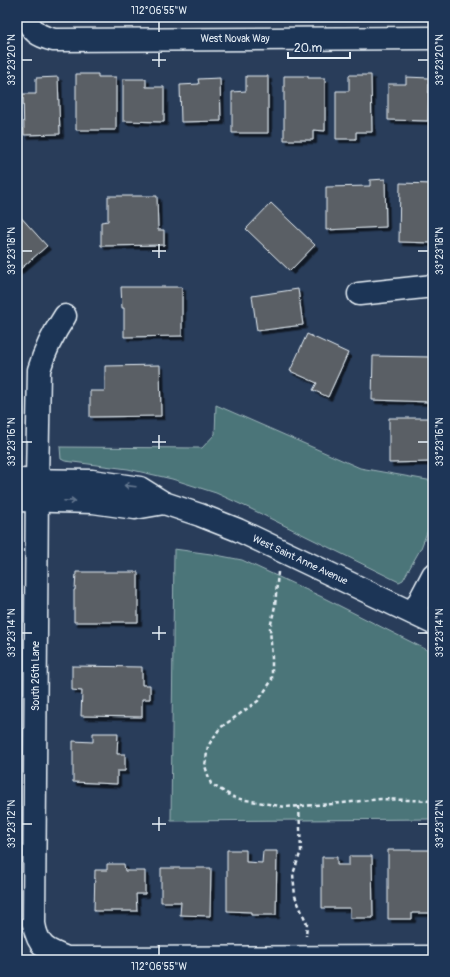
<svg xmlns="http://www.w3.org/2000/svg" width="450" height="977" font-family="Pangolin,sans-serif">
<defs>
<filter id="shadow"><feDropShadow dx="3.5" dy="3.5" stdDeviation="0" flood-color="#0009"/></filter>
</defs>
<rect width="100%" height="100%" fill="#293d5a"/>
<filter id="ink" filterUnits="userSpaceOnUse"><feTurbulence type="fractalNoise" baseFrequency=".025" numOctaves="2"/><feDisplacementMap in="SourceGraphic" scale="8" xChannelSelector="R" yChannelSelector="G"/><feConvolveMatrix kernelMatrix="1 2 1 2 8 2 1 2 1" color-interpolation-filters="sRGB"/></filter>
<g filter="url(#ink)">
<!-- green -->
<g fill="#4c7579" stroke="#9ab3b8">
<polygon points="216,405 360,468 433,481 433,517 421,548 403,580 399,582 251,509 216,493 172,479 128,469 65,461 61,459 60,447 202,448 215,434"/>
<polygon points="174,549 211,554 242,560 322,597 433,653 433,819 171,821"/>
</g>
<!-- building -->
<g fill="#5a5f65" stroke="#e8f1f8" filter="url(#shadow)">
<polygon points="76,74 98,74 98,77 116,77 116,130 76,130"/>
<polygon points="349,75 371,75 372,132 356,132 356,139 336,139 336,91 349,91"/>
<polygon points="246,76 268,76 268,133 232,133 232,92 246,91"/>
<polygon points="284,76 308,76 308,78 325,78 325,131 313,130 313,140 284,140"/>
<polygon points="58,77 60,134 24,135 23,94 36,94 36,78"/>
<polygon points="406,77 429,78 428,121 388,120 388,84 406,84"/>
<polygon points="220,78 221,121 181,122 180,85 199,84 198,79"/>
<polygon points="123,79 146,79 146,87 164,87 164,122 123,121"/>
<polygon points="385,179 386,227 326,230 326,187 370,186 370,180"/>
<polygon points="400,183 433,184 433,243 399,242"/>
<polygon points="108,196 157,196 158,230 164,230 164,245 101,246 101,222 108,221"/>
<polygon points="271,203 315,245 290,271 246,229"/>
<polygon points="17,213 47,246 17,272"/>
<polygon points="121,287 182,287 182,336 124,337 124,308 122,308"/>
<polygon points="298,289 303,325 257,331 252,296"/>
<polygon points="307,334 348,353 328,397 313,390 317,383 290,371"/>
<polygon points="373,356 431,357 430,402 372,400"/>
<polygon points="160,365 161,416 90,417 90,391 105,391 105,366"/>
<polygon points="389,418 429,418 430,462 389,463"/>
<polygon points="76,572 138,572 138,622 74,622 74,590 75,590"/>
<polygon points="72,666 142,667 142,685 150,685 150,699 142,699 142,717 81,716 82,691 72,690"/>
<polygon points="93,733 118,733 117,754 125,754 125,771 117,771 117,784 73,782 73,741 93,742"/>
<polygon points="227,850 246,850 246,862 262,863 263,851 277,851 276,915 251,915 251,912 227,911"/>
<polygon points="388,850 433,850 433,913 412,913 412,919 388,919"/>
<polygon points="349,856 372,856 373,918 350,918 350,908 322,908 322,857 337,857 337,865 349,865"/>
<polygon points="107,864 124,864 125,871 145,871 145,894 136,894 137,911 94,911 95,870 107,870"/>
<polygon points="161,868 211,868 210,916 180,915 181,902 161,902"/>
</g>
<g fill="none" stroke-linecap="round" stroke-linejoin="round">
<defs>
<g id="minor">
<path d="M 26,17 C 32,32 38,36 54,40 L 433,38"/>
<polyline points="359,294 433,286"/>
<path d="M 65,316 C 53,334 45,349 39,370 L 37,481 L 34,924 C 38,947 46,950 67,958 L 433,957"/>
<polyline points="17,480 92,481 140,488 164,503 200,515 238,530 433,623"/>
<polyline points="17,500 93,502 135,508 164,503"/>
<polyline points="413,613 433,575"/>
</g>
</defs>
<!-- minor casing -->
<use href="#minor" stroke="#e8f1f8" stroke-width="25"/>
<!-- path -->
<g stroke="#e8f1f8" stroke-width="2.5" stroke-dasharray="4 3" stroke-linecap="butt">
<polyline points="278,572 275,606 270,628 272,658 272,680 258,701 220,728 208,746 205,766 211,784 235,798 285,807 332,804 381,799 433,801"/>
<polyline points="299,806 301,851 293,874 295,896 307,924 306,936"/>
</g>
<!-- minor -->
<use href="#minor" stroke="#1d3557" stroke-width="22"/>
</g>
<!-- one-way arrows -->
<defs><path id="oneway-shaft" d="M-6 0H5M1.5-3L5.5 0L1.5 3" fill="none" stroke-width="1.6" stroke-linecap="round" stroke-linejoin="round"/></defs>
<g stroke="#64778f">
<use href="#oneway-shaft" transform="translate(130 486) rotate(-173)"/>
<use href="#oneway-shaft" transform="translate(70 501) rotate(2)"/>
</g>
</g>
<!-- ticks -->
<path fill="none" stroke="#e8f1f8" stroke-width="1.5" d="M 159,22 L 159,32M 159,53 L 159,67M 22,60 L 32,60M 152,60 L 166,60M 418,60 L 428,60M 159,244 L 159,258M 22,251 L 32,251M 152,251 L 166,251M 418,251 L 428,251M 159,435 L 159,449M 22,442 L 32,442M 152,442 L 166,442M 418,442 L 428,442M 159,626 L 159,640M 22,633 L 32,633M 152,633 L 166,633M 418,633 L 428,633M 159,817 L 159,831M 22,824 L 32,824M 152,824 L 166,824M 418,824 L 428,824M 159,945 L 159,955"/>
<g text-anchor="middle" dominant-baseline="central" stroke-width="3.5" stroke-linejoin="round" paint-order="stroke">
<!-- street labels -->
<g font-size="10" fill="#e8f1f8" stroke="#1d3557">
<text x="235" y="39">West Novak Way</text>
<text transform="translate(300 560) rotate(25)">West Saint Anne Avenue</text>
<text transform="translate(36 676) rotate(-90)">South 26th Lane</text>
</g>
</g>
<!-- margin -->
<rect width="450" height="977" fill="none" stroke="#1d3557" stroke-width="44"/>
<!-- scale -->
<path d="M288 52v6h62v-6" fill="none" stroke="#e8f1f8" stroke-width="2"/>
<text x="294" y="52" font-size="12" fill="#e8f1f8" stroke="#1d3557" stroke-width="3" paint-order="stroke">20 m</text>
<rect x="22" y="22" width="406" height="933" fill="none" stroke="#e8f1f8" stroke-width="1.5"/>
<g font-size="10" text-anchor="middle" fill="#e8f1f8">
<text x="159" y="14">112°06'55"W</text>
<text transform="translate(11 60) rotate(-90)" y="4">33°23'20"N</text>
<text transform="translate(439 60) rotate(-90)" y="4">33°23'20"N</text>
<text transform="translate(11 251) rotate(-90)" y="4">33°23'18"N</text>
<text transform="translate(439 251) rotate(-90)" y="4">33°23'18"N</text>
<text transform="translate(11 442) rotate(-90)" y="4">33°23'16"N</text>
<text transform="translate(439 442) rotate(-90)" y="4">33°23'16"N</text>
<text transform="translate(11 633) rotate(-90)" y="4">33°23'14"N</text>
<text transform="translate(439 633) rotate(-90)" y="4">33°23'14"N</text>
<text transform="translate(11 824) rotate(-90)" y="4">33°23'12"N</text>
<text transform="translate(439 824) rotate(-90)" y="4">33°23'12"N</text>
<text x="159" y="970">112°06'55"W</text>
</g>
</svg>
